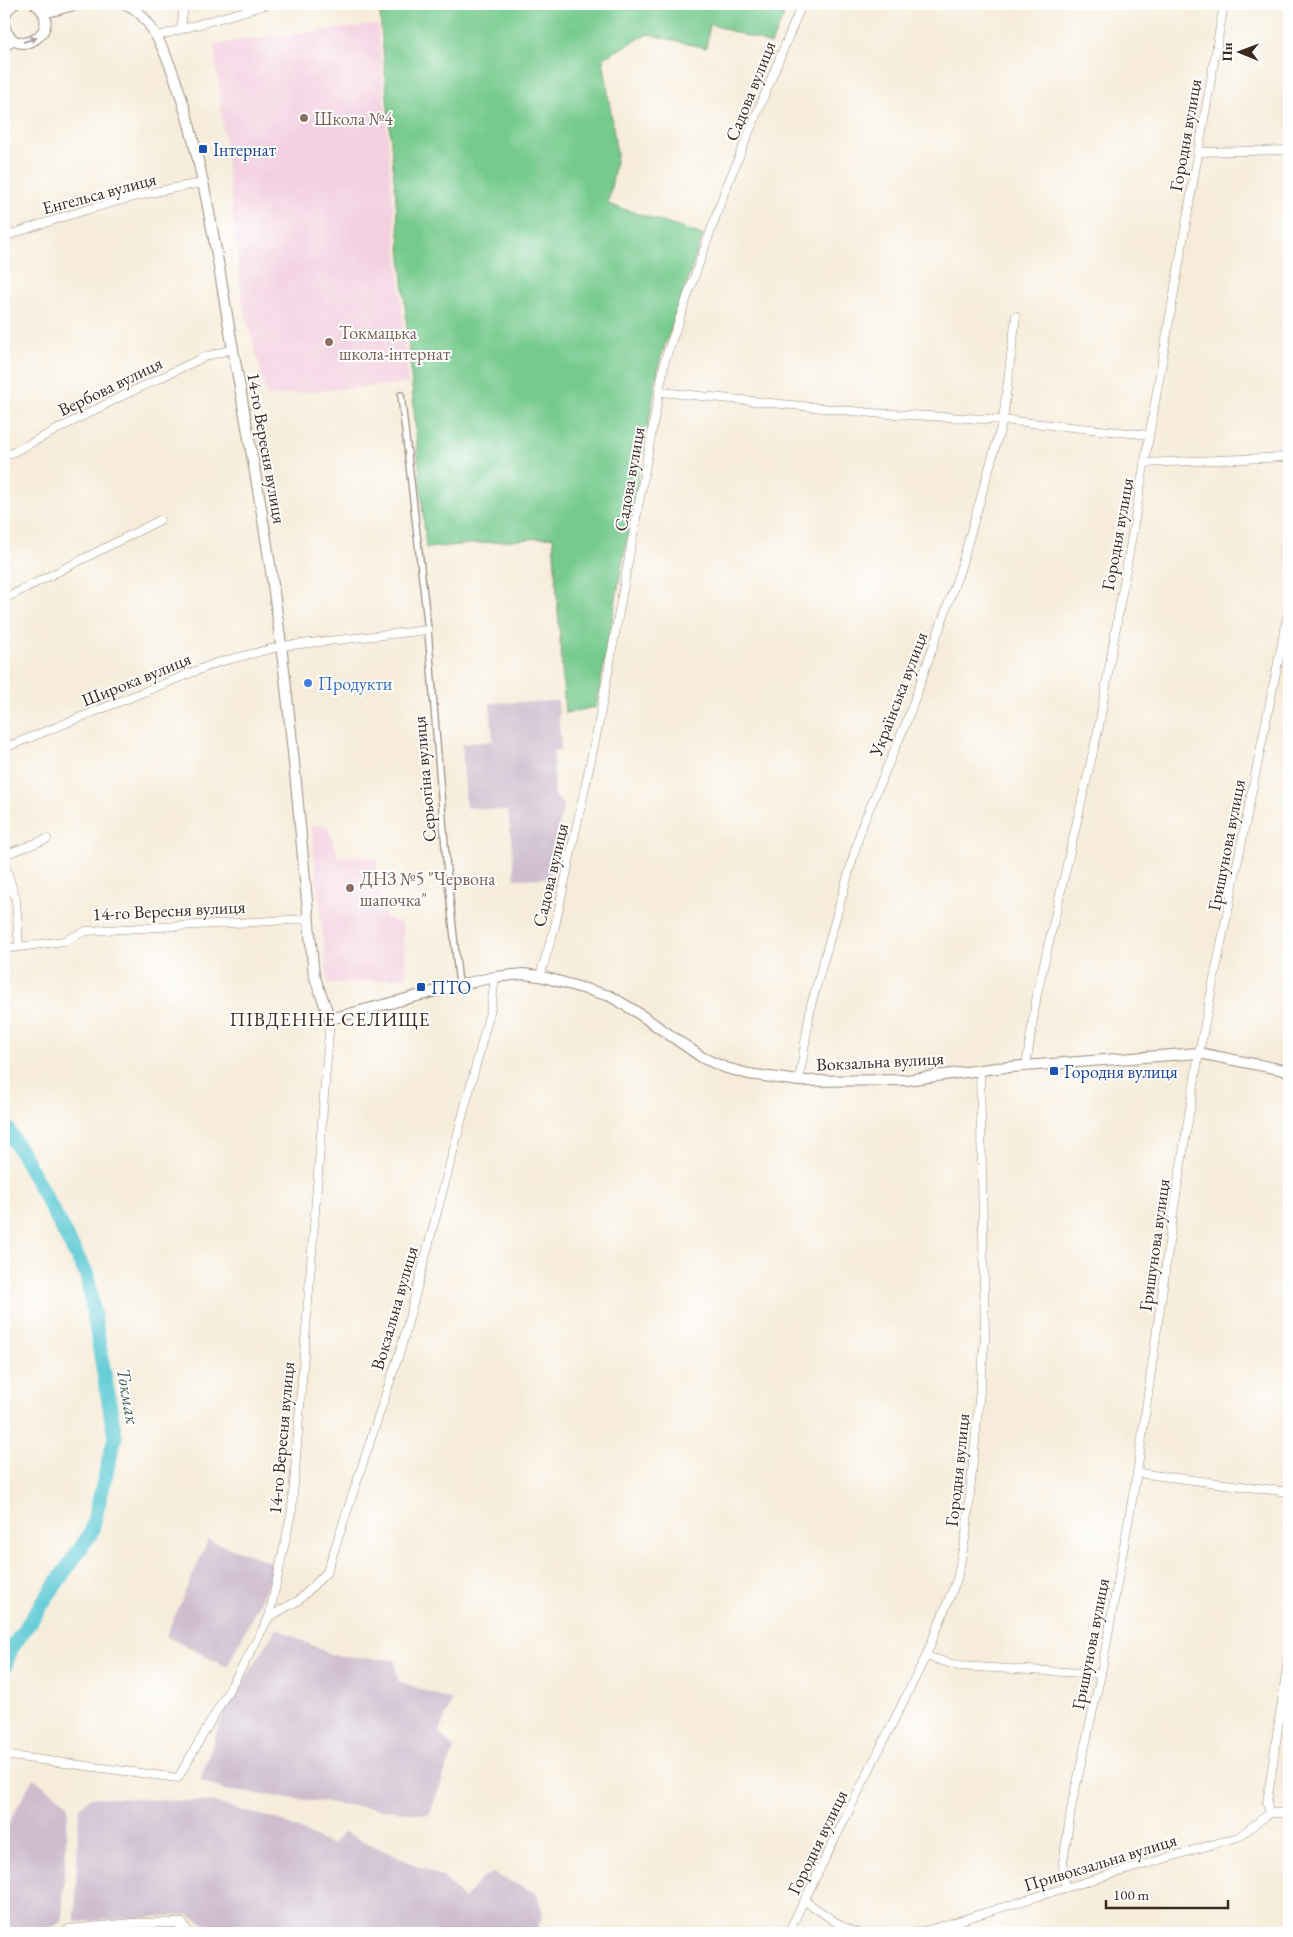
<svg xmlns="http://www.w3.org/2000/svg" width="1293" height="1937" font-family="'EB Garamond',serif">
<rect width="100%" height="100%" fill="#fff"/>
<filter id="ink" filterUnits="userSpaceOnUse"><feTurbulence type="fractalNoise" baseFrequency=".02" numOctaves="2"/><feDisplacementMap in="SourceGraphic" scale="10" xChannelSelector="R" yChannelSelector="G"/><feConvolveMatrix kernelMatrix="1 2 1 2 8 2 1 2 1" color-interpolation-filters="sRGB"/></filter>
<filter id="wash" filterUnits="userSpaceOnUse"><feTurbulence type="fractalNoise" baseFrequency=".0096" numOctaves="4" result="noise"/><feDisplacementMap in="SourceGraphic" scale="20" xChannelSelector="R" yChannelSelector="G"/><feGaussianBlur stdDeviation="1.12" result="paint"/><feColorMatrix in="noise" values="0 0 0 0 0 0 0 0 0 0 0 0 0 0 0 0 0 1.4 0 .05"/><feComposite in="paint" operator="in"/></filter>
<g filter="url(#wash)">
<rect width="100%" height="100%" fill="#f6ecd9"/>
<!-- built -->
<g fill="#f3cfdf">
<polygon points="378,24 408,383 267,396 242,300 214,44"/>
<polygon points="327,825 339,857 376,858 386,918 402,924 407,977 328,984 311,826"/>
</g>
<!-- industrial -->
<g fill="#cfbdce">
<polygon points="558,701 561,749 553,751 555,796 563,805 549,878 515,879 508,811 466,807 462,744 493,741 490,703"/>
<polygon points="208,1540 274,1563 267,1587 227,1667 166,1636"/>
<polygon points="277,1628 332,1655 395,1660 398,1681 452,1700 439,1732 454,1749 429,1815 224,1790 200,1780 223,1714"/>
<polygon points="33,1778 68,1804 62,1921 44,1933 4,1933 4,1832"/>
<polygon points="91,1797 212,1802 279,1820 332,1845 344,1832 444,1878 464,1899 480,1880 492,1873 536,1893 543,1913 536,1933 210,1933 208,1925 188,1915 75,1922 79,1809"/>
</g>
<!-- green -->
<polygon fill="#76ca8d" stroke="#587a56" points="379,4 789,4 771,44 710,24 706,48 648,34 603,58 617,155 608,204 703,235 660,360 596,707 565,713 553,537 426,548"/>
<g fill="none" stroke-linecap="round" stroke-linejoin="round">
<!-- river -->
<polyline stroke="#5cc9d4" stroke-width="15" points="4,1123 24,1157 87,1275 115,1437 91,1533 11,1649 4,1668"/>
</g>
</g>
<g filter="url(#ink)">
<g fill="none" stroke-linecap="round" stroke-linejoin="round">
<defs>
<polyline id="pedestrian" points="401,395 428,630 447,871 459,985"/>
<g id="minor">
<polyline points="181,29 184,4"/>
<polyline points="158,36 269,4"/>
<polyline points="1197,152 1289,150"/>
<path d="M 4,237 C 68,214 135,193 203,183"/>
<polyline points="660,392 873,413 1003,420 1149,435"/>
<polyline points="4,457 116,399 204,357 233,349"/>
<polyline points="1144,463 1289,457"/>
<polyline points="4,599 160,520"/>
<polyline points="4,748 216,663 282,646 428,630"/>
<polyline points="4,855 47,839"/>
<polyline points="4,861 16,900 19,947"/>
<polyline points="4,949 64,941 86,931 309,919"/>
<polyline points="540,976 555,926 598,727 665,360 724,193 802,4"/>
<polyline points="1026,1066 1037,994 1099,726 1224,4"/>
<polyline points="799,1081 811,1005 862,826 908,718 960,570 1003,420 1016,316"/>
<polyline points="1137,1473 1289,1492"/>
<polyline points="269,1617 299,1600 327,1572 402,1345 491,1008 495,977"/>
<polyline points="926,1656 958,1666 1101,1674"/>
<polyline points="4,1755 178,1778 249,1655 269,1617 292,1509 330,1019"/>
<polyline points="1270,1813 1267,1803 1289,1653"/>
<polyline points="1065,1888 1063,1862 1072,1804 1101,1674 1137,1473 1173,1214 1199,1053 1289,608"/>
<polyline points="805,1901 843,1927 857,1933"/>
<polyline points="64,1933 69,1929 132,1923 182,1923 189,1933"/>
<polyline points="123,1933 132,1923"/>
<polyline points="177,1933 182,1923"/>
<polyline points="788,1933 926,1656 957,1579 966,1534 985,1338 980,1070"/>
<polyline points="914,1933 929,1930 1065,1888 1238,1837 1270,1813 1289,1813"/>
</g>
<g id="tertiary">
<path d="M 126,4 C 186,28 218,264 229,327 C 248,433 268,538 281,645 C 295,755 303,865 314,975 L 330,1019 L 459,985 L 495,977 L 523,974 L 540,976 L 610,996 L 635,1011 L 703,1058 L 726,1068 L 749,1074 L 799,1081 L 906,1080 L 996,1068 L 1199,1053 L 1289,1071"/>
<polyline points="44,13 78,4"/>
<polyline points="4,19 7,10 14,4"/>
<path d="M 4,25 C 15,66 68,27 35,4"/>
<polyline points="4,48 12,39"/>
</g>
</defs>
<!-- pedestrian casing -->
<use href="#pedestrian" stroke="#988b7c" stroke-width="8"/>
<!-- minor casing -->
<use href="#minor" stroke="#988b7c" stroke-width="9"/>
<!-- tertiary casing -->
<use href="#tertiary" stroke="#988b7c" stroke-width="12"/>
<!-- pedestrian -->
<use href="#pedestrian" stroke="#fff" stroke-width="5.5"/>
<!-- minor -->
<use href="#minor" stroke="#fff" stroke-width="8"/>
<!-- tertiary -->
<use href="#tertiary" stroke="#fff" stroke-width="10"/>
</g>
<!-- one-way arrows -->
<defs><path id="oneway-solid" d="M-6-.8H1V-3.2L6.5 0L1 3.2V.8H-6Z" transform="scale(1.25)"/></defs>
<use fill="#a79f9a" href="#oneway-solid" transform="translate(30 40) rotate(-16)"/>
</g>
<!-- markers -->
<g fill="#8d6e63" stroke="#fff" stroke-width="2">
<circle cx="304" cy="118" r="5"/>
<circle cx="329" cy="342" r="5"/>
<circle cx="350" cy="888" r="5"/>
</g>
<g fill="#1a4fb4" stroke="#fff" stroke-width="2">
<rect x="198" y="144" width="10" height="10" rx="2.5"/>
<rect x="416" y="982" width="10" height="10" rx="2.5"/>
<rect x="1049" y="1066" width="10" height="10" rx="2.5"/>
</g>
<circle fill="#3f7fe0" stroke="#fff" stroke-width="2" cx="308" cy="683" r="5"/>
<g text-anchor="middle" dominant-baseline="central" stroke-width="4" stroke-linejoin="round" paint-order="stroke">
<!-- street labels -->
<g font-size="18" fill="#3b2a1e" stroke="#fff">
<text transform="translate(750 91) rotate(-68)">Садова вулиця</text>
<text transform="translate(1185 135) rotate(-80)">Городня вулиця</text>
<text transform="translate(99 193) rotate(-15)">Енгельса вулиця</text>
<text transform="translate(110 386) rotate(-26)">Вербова вулиця</text>
<text transform="translate(267 448) rotate(80)">14-го Вересня вулиця</text>
<text transform="translate(629 479) rotate(-80)">Садова вулиця</text>
<text transform="translate(1117 534) rotate(-80)">Городня вулиця</text>
<text transform="translate(136 679) rotate(-22)">Широка вулиця</text>
<text transform="translate(898 694) rotate(-69)">Українська вулиця</text>
<text transform="translate(424 779) rotate(-95)">Серьогіна вулиця</text>
<text transform="translate(1226 845) rotate(-79)">Гришунова вулиця</text>
<text transform="translate(550 875) rotate(-77)">Садова вулиця</text>
<text transform="translate(169 910) rotate(-3)">14-го Вересня вулиця</text>
<text transform="translate(880 1061) rotate(-3)">Вокзальна вулиця</text>
<text transform="translate(1154 1245) rotate(-82)">Гришунова вулиця</text>
<text transform="translate(394 1308) rotate(-74)">Вокзальна вулиця</text>
<text transform="translate(281 1438) rotate(-85)">14-го Вересня вулиця</text>
<text transform="translate(957 1470) rotate(-84)">Городня вулиця</text>
<text transform="translate(1090 1644) rotate(-79)">Гришунова вулиця</text>
<text transform="translate(817 1842) rotate(-64)">Городня вулиця</text>
<text transform="translate(1100 1862) rotate(-17)">Привокзальна вулиця</text>
</g>
<!-- education labels -->
<g font-size="18" fill="#785e54" stroke="#fff" text-anchor="start">
<text x="314" y="118">Школа №4</text>
<text x="339" y="332">Токмацька<tspan x="339" dy="21">школа-інтернат</tspan></text>
<text x="360" y="878">ДНЗ №5 "Червона<tspan x="360" dy="21">шапочка"</tspan></text>
</g>
<!-- transit labels -->
<g font-size="18" fill="#164399" stroke="#fff" text-anchor="start">
<text x="213" y="149">Інтернат</text>
<text x="431" y="987">ПТО</text>
<text x="1064" y="1071">Городня вулиця</text>
</g>
<!-- shop labels -->
<g font-size="18" fill="#366cbe" stroke="#fff" text-anchor="start">
<text x="318" y="683">Продукти</text>
</g>
<!-- neighbourhood labels -->
<g font-size="19" letter-spacing="1" fill="#3b2a1e" stroke="#fff">
<text x="330" y="1019">ПІВДЕННЕ СЕЛИЩЕ</text>
</g>
<!-- water labels -->
<g font-size="19" font-style="italic" fill="#47625e" stroke="#fff">
<text transform="translate(128 1396) rotate(80)">Токмак</text>
</g>
</g>
<!-- margin -->
<rect width="1293" height="1937" fill="none" stroke="#fff" stroke-width="20"/>
<!-- north arrow -->
<g transform="translate(1240 52) rotate(271)" stroke="#ffffff" stroke-width="4" paint-order="stroke">
<path d="M0-4L9 19L0 12L-9 19Z" fill="#3b2a1e"/>
<text y="-8" font-size="14" font-weight="bold" text-anchor="middle" fill="#3b2a1e">Пн</text>
</g>
<!-- scale -->
<path d="M1106 1900v8h122v-8" fill="none" stroke="#3b2a1e" stroke-width="2.5"/>
<text x="1113" y="1900" font-size="15" fill="#3b2a1e" stroke="#ffffff" stroke-width="4" paint-order="stroke">100 m</text>
</svg>
